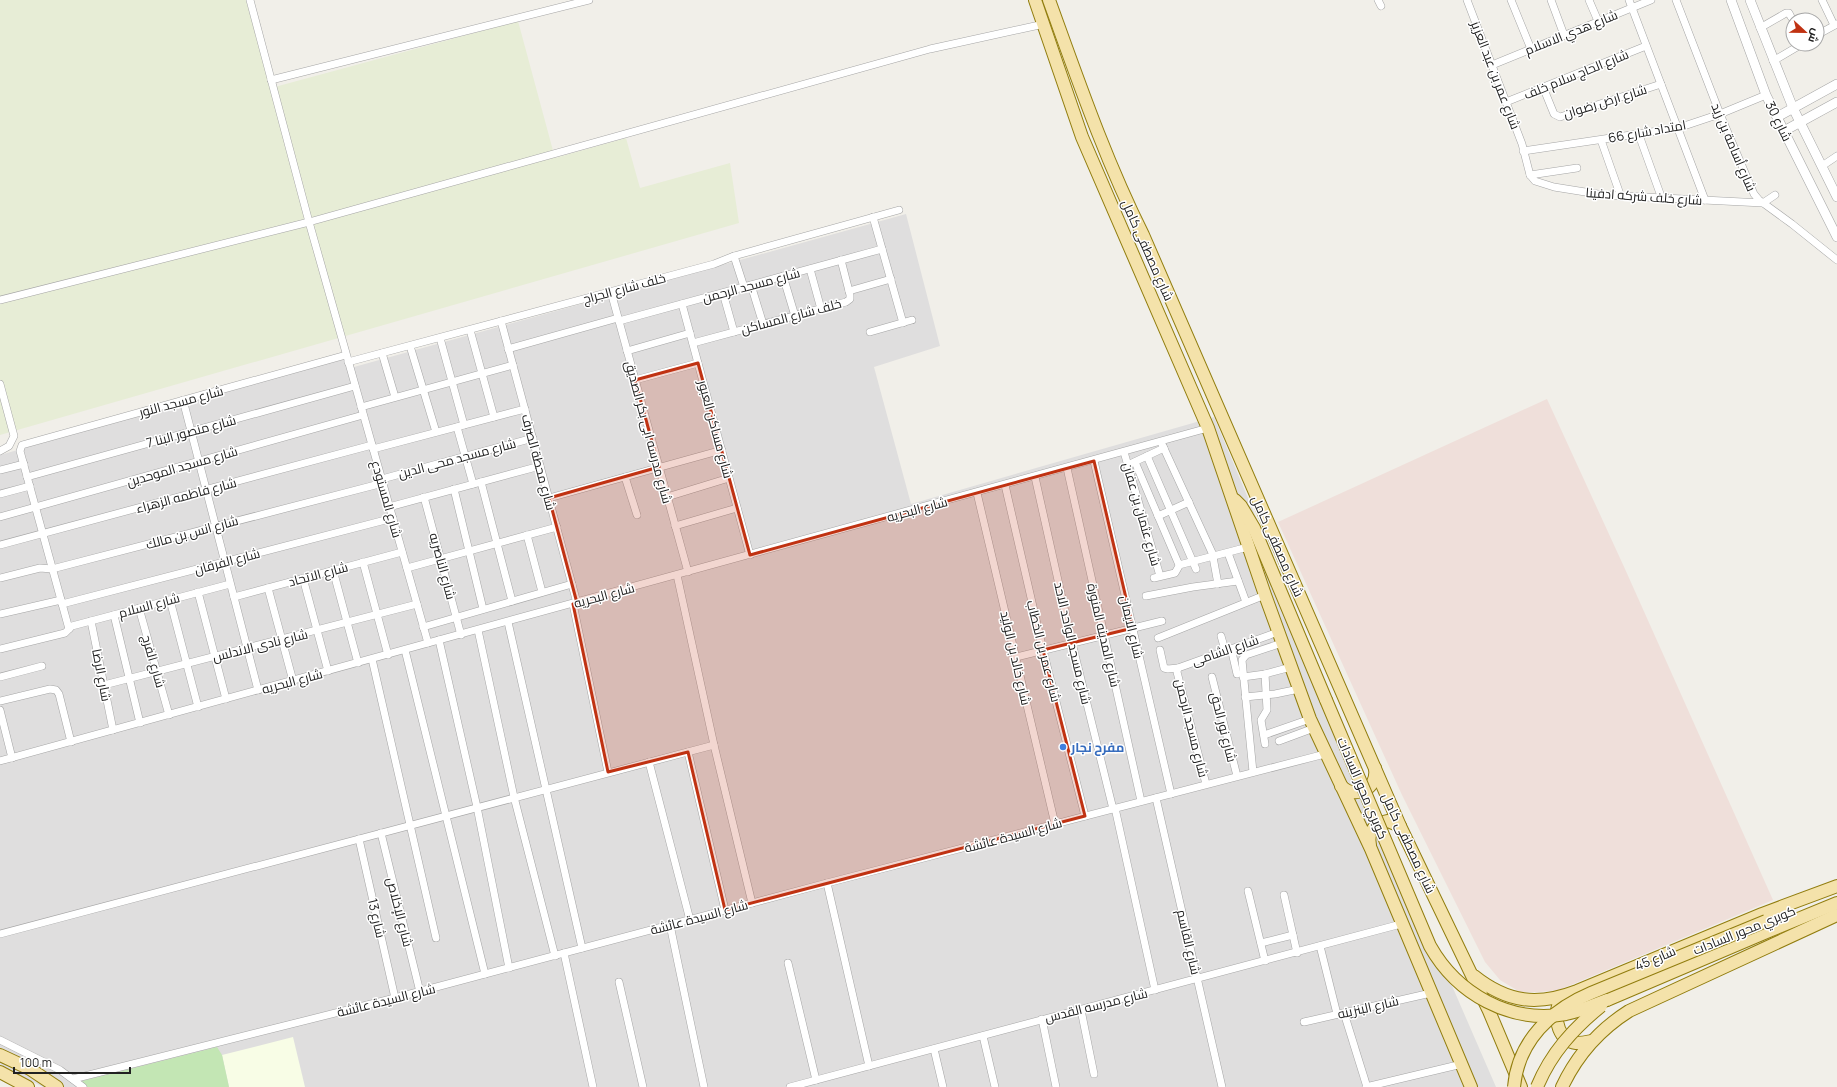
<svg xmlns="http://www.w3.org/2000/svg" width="1837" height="1087" font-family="Manrope,Cairo,sans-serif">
<rect width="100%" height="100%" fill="#f1efe9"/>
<!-- residential -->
<polygon fill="#dfdede" points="906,214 940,346 874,367 911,504 1214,417 1276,565 1346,742 1496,1087 43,1087 0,1065 0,455 351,356 354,367"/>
<!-- commercial -->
<polygon fill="#efdfda" points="1547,399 1625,569 1773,900 1559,990 1540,992 1520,992 1500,980 1485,962 1402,795 1278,522"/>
<!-- education -->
<polygon fill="#f8fde6" points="293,1037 305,1087 229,1087 222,1055"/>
<!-- farmland -->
<polygon fill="#e7edd6" points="0,0 246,0 271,88 518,21 555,158 626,138 640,188 730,163 739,223 0,435"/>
<!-- grass -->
<polygon fill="#c3e6b4" points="217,1047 222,1055 229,1087 87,1087 82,1081"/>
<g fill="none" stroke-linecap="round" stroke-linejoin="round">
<defs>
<g id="minor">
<polyline points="250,0 309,222 428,643"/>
<polyline points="1378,0 1381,6"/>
<polyline points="1467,0 1522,144 1530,175 1535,181 1554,187 1604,195 1763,203 1775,195"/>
<polyline points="1511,0 1531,49"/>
<polyline points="1551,0 1564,35"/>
<polyline points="1589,0 1598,21"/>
<polyline points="1629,0 1705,200"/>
<polyline points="1676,0 1720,114 1754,194 1759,200 1792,224 1837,260"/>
<polyline points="1822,0 1834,25"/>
<polyline points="1760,28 1786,13 1789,13 1791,17"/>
<polyline points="1817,35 1837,24"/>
<polyline points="1773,61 1802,44"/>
<polyline points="1492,65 1651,0"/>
<polyline points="271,80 589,0"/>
<polyline points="1543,87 1554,114 1560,117 1661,84"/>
<polyline points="1506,102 1646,46"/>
<polyline points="1639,135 1662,199"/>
<polyline points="1601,140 1621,197"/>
<polyline points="1523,151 1678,128 1720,114 1766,95"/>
<polyline points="1822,166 1837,156"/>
<polyline points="1530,175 1577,168"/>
<polyline points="873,217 903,323"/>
<polyline points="734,256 744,287"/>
<polyline points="810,269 821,309"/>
<polyline points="783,276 795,316"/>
<polyline points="751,285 763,324"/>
<polyline points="849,291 891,279"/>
<polyline points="611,292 688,572"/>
<polyline points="723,293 734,332"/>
<polyline points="0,300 309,222 930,49 1044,24"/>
<polyline points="682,304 750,555"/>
<polyline points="501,321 577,603"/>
<polyline points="619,321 882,249"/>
<polyline points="470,330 494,417"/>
<polyline points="870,332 912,320"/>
<polyline points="440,338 464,425"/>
<polyline points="693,343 846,302 850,299 850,295 841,260"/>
<polyline points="410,346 436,432"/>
<polyline points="508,349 618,318"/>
<polyline points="627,351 690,333"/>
<polyline points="382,353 395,397"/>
<polyline points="348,362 714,264 734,256 899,210"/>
<polyline points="635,380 698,363"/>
<polyline points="0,384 14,436 9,446 0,451"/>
<polyline points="183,400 258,690"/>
<polyline points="361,407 513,365"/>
<polyline points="457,427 473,484"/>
<polyline points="1161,442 1214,557"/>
<polyline points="373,449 525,409"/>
<polyline points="1124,452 1160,576"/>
<polyline points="1147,456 1196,569"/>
<polyline points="1094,461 1171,794"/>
<polyline points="1135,462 1179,565 1248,547"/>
<polyline points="1132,463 1164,448"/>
<polyline points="1067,468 1141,801"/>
<polyline points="0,470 24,464"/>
<polyline points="27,477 355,386"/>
<polyline points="625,477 637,515"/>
<polyline points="1035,477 1072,643 1113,809"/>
<polyline points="382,479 533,438"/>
<polyline points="481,482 512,601"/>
<polyline points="1005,485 1043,650 1085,816"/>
<polyline points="454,489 483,609"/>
<polyline points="977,493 1055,824"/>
<polyline points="0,494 30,486"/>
<polyline points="424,497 461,635"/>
<polyline points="667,497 729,478"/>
<polyline points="549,498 722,450"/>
<polyline points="389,507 540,466"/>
<polyline points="1158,516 1189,502"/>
<polyline points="0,517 363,415"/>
<polyline points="675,526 737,508"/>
<polyline points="527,535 542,592"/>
<polyline points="0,545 372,445"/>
<polyline points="1228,553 1246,602"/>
<polyline points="1213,557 1218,584"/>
<polyline points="363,562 388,655"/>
<polyline points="407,568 557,527"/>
<polyline points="333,570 358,663"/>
<polyline points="677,575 714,745 752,903"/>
<polyline points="0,578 40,568 52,569 383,483"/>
<polyline points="303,578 328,671"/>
<polyline points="1154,578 1175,573 1179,566"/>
<polyline points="268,588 293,681"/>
<polyline points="198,592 226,699"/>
<polyline points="1146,596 1193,587 1238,581"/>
<polyline points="234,597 402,552"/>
<polyline points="170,600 198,707"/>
<polyline points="62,604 393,518"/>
<polyline points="573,604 608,772"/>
<polyline points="139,608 169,715"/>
<polyline points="0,614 61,600"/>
<polyline points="114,615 140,723"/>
<polyline points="91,621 113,730"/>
<polyline points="508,622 582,948"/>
<polyline points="423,627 572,584"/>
<polyline points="69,629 20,451 22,445 346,355"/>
<polyline points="478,630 514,797 555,956"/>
<polyline points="1221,636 1225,650"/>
<polyline points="1158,638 1265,595"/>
<polyline points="439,640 477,807 509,968"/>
<polyline points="1231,648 1237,674"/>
<polyline points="0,649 65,633 72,626 230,584"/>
<polyline points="405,650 485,974"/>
<polyline points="1160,650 1164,668 1168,669 1178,668"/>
<polyline points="1016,657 1162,621"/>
<polyline points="372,659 436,938"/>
<polyline points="0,677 42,666"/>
<polyline points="1212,677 1237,776"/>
<polyline points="1243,677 1265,674 1291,667"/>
<polyline points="104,685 417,604"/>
<polyline points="1245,697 1275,694 1299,689"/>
<polyline points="0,701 50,689 56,690 59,694 71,742"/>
<polyline points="0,710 12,758"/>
<polyline points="1264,735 1310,719"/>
<polyline points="1279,741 1314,728"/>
<polyline points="1265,744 1261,720 1267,710 1265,674"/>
<polyline points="688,752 725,910"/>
<polyline points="0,761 1208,428"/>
<polyline points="649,762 690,920"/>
<polyline points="1253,772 1242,660 1246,655 1282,643"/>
<polyline points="1206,784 1177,672 1178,668 1278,632"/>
<polyline points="1156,798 1222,1087"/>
<polyline points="1115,808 1155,990"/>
<polyline points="381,833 420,992"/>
<polyline points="359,839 395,998"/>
<polyline points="827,883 869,1066"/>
<polyline points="1248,891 1265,961"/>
<polyline points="1284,895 1297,953"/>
<polyline points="670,925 704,1087"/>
<polyline points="0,934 714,745"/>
<polyline points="1261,943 1293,935"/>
<polyline points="1320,946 1337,1014"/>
<polyline points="564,953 593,1087"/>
<polyline points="788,963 816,1080"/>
<polyline points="619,982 643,1087"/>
<polyline points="1081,1010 1094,1074"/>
<polyline points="1344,1013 1367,1087"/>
<polyline points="1042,1019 1056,1087"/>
<polyline points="1304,1022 1431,993"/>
<polyline points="983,1036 995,1087"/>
<polyline points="0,1040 60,1070 83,1087"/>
<polyline points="934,1049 943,1087"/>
<polyline points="73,1079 395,998 827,883 1325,754"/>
<polyline points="790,1087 1401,924"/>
<polyline points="1366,1087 1462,1064"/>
</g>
<g id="tertiary">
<polyline points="1731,0 1766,95 1837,237"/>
<polyline points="1750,0 1793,108 1837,197"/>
<polyline points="1777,117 1837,84"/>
<polyline points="1784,131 1837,102"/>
</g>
<g id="primary">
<polyline points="1035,0 1082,137 1208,428 1265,595 1310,719 1371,849 1471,1087"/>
<path d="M 1049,0 C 1078,80 1105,159 1143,235 L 1400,826 L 1489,1011 L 1521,1087"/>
<polyline points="1235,500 1241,506 1254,528 1326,700"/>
<path d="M 1341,786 C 1356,800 1378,789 1375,768"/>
<path d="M 1370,845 C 1367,832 1375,823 1388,821 L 1400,826"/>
<path d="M 1474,976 C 1508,1003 1538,1006 1577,991 L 1762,914 L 1837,886"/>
<polyline points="1607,1000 1769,931 1837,903"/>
<path d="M 1558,1006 C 1554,1020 1559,1041 1576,1043 C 1581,1043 1587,1042 1592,1041"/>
<polyline points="0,1055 30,1069 57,1087"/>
<polyline points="0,1072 28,1087"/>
<path d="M 1562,1087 C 1577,1055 1599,1030 1629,1011 L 1837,915"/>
</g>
</defs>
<!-- minor casing -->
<use href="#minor" stroke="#a5a5a5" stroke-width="8"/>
<!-- tertiary casing -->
<use href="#tertiary" stroke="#a5a5a5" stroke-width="10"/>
<!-- primary casing -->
<use href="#primary" stroke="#917d0e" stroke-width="14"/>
<!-- minor -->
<use href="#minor" stroke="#fff" stroke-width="7"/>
<!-- tertiary -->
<use href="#tertiary" stroke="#fff" stroke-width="9"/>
<!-- primary -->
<use href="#primary" stroke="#f4e2aa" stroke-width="12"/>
<defs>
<g id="primary-bridge">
<path d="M 1326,700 L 1430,946 C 1457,994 1510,1024 1566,1014 C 1580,1011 1594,1005 1607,1000"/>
<path d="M 1514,1087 C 1518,1041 1551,1010 1591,993 L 1766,921"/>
<path d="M 1537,1087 C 1551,1053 1573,1029 1601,1006"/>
</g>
</defs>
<!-- primary-bridge casing -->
<use href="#primary-bridge" stroke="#917d0e" stroke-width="14" stroke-linecap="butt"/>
<!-- primary-bridge -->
<use href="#primary-bridge" stroke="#f4e2aa" stroke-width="12"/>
</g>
<!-- marked area -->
<path fill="#c03212" fill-opacity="0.2" stroke="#c03212" stroke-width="3" stroke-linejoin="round" d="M 698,363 L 750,555 L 1094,461 L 1133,628 L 1043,650 L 1085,816 L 725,910 L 688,752 L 608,772 L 573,604 L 577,603 L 549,498 L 659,467 L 635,380 Z"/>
<!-- markers -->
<circle fill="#3f7fe0" stroke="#fff" stroke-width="1.5" cx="1063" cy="747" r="4"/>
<g text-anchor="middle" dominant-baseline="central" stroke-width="3" stroke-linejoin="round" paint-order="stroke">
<!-- street labels -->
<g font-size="13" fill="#212121" stroke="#fff">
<text transform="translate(1571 32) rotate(-22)">شارع هدي الاسلام</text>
<text transform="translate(1576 74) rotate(-22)">شارع الحاج سلام خلف</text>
<text transform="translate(1496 75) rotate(69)">شارع عمر بن عبد العزيز</text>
<text transform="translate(1605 101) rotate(-17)">شارع ارض رضوان</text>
<text transform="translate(1779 121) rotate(64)">شارع 30</text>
<text transform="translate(1647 131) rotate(-10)">امتداد شارع 66</text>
<text transform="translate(1734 147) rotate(67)">شارع أسامة بن زيد</text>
<text transform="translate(1644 196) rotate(4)">شارع خلف شركه ادفينا</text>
<text transform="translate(1148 250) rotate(66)">شارع مصطفى كامل</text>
<text transform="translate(751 285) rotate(-15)">شارع مسجد الرحمن</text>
<text transform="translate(624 288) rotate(-15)">خلف شارع الجراج</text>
<text transform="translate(791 316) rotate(-15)">خلف شارع المساكن</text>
<text transform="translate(181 401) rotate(-15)">شارع مسجد النور</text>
<text transform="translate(716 429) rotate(75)">شارع مساكن العبور</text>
<text transform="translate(191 431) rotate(-15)">شارع منصور البنا 7</text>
<text transform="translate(649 432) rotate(75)">شارع مدرسه ابى بكر الصديق</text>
<text transform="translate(457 458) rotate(-15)">شارع مسجد محى الدين</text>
<text transform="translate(539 462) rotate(75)">شارع محطة الصرف</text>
<text transform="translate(182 466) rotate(-16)">شارع مسجد الموحدين</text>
<text transform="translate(186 495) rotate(-15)">شارع فاطمه الزهراء</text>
<text transform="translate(387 499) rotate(74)">شارع المستودع</text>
<text transform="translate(917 509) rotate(-15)">شارع البحريه</text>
<text transform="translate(1142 514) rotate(74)">شارع عثمان بن عفان</text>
<text transform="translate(192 532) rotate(-15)">شارع انس بن مالك</text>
<text transform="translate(1278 546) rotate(66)">شارع مصطفى كامل</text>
<text transform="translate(227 561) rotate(-15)">شارع الفرقان</text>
<text transform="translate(443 566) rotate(75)">شارع الناصريه</text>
<text transform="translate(318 574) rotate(-15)">شارع الاتحاد</text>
<text transform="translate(604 595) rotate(-15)">شارع البحريه</text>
<text transform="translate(149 605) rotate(-15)">شارع السلام</text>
<text transform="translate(1132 627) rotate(77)">شارع الايمان</text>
<text transform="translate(1104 635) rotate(77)">شارع المدينه المنورة</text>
<text transform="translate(1073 643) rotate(77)">شارع مسجد الواحد الاحد</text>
<text transform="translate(260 645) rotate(-14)">شارع نادى الاندلس</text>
<text transform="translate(1225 650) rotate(-19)">شارع الشامى</text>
<text transform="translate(1044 651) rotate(76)">شارع عمر بن الخطاب</text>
<text transform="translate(1016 658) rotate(77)">شارع خالد بن الوليد</text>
<text transform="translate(154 661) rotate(74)">شارع الفرج</text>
<text transform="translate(102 675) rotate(79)">شارع الرضا</text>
<text transform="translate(292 681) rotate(-15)">شارع البحريه</text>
<text transform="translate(1224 727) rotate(76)">شارع نور الحق</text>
<text transform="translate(1192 728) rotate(76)">شارع مسجد الرحمن</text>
<text transform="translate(1363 788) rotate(67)">كوبري محور السادات</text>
<text transform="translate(1013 835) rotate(-15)">شارع السيدة عائشة</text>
<text transform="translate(1409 843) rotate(65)">شارع مصطفى كامل</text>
<text transform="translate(400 912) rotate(76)">شارع الإخلاص</text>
<text transform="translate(699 917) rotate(-15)">شارع السيدة عائشة</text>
<text transform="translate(377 918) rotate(77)">شارع 13</text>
<text transform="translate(1744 930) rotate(-22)">كوبري محور السادات</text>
<text transform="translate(1189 942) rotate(77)">شارع القاسم</text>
<text transform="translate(1655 958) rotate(-23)">شارع 45</text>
<text transform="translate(386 1000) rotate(-14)">شارع السيدة عائشة</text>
<text transform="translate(1096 1005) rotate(-14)">شارع مدرسه القدس</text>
<text transform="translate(1368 1007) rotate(-13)">شارع البنزينه</text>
</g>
<!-- shop labels -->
<g font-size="13" font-weight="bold" fill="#366cbe" stroke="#fff" text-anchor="start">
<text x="1071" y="747">مفرح نجار</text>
</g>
</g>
<!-- north arrow -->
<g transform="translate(1805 32) rotate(112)"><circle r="19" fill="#ffffff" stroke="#a6a6a6"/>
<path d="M0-3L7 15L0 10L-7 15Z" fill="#c03212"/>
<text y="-6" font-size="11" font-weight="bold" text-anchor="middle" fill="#212121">ش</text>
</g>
<!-- scale -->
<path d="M14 1067v6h116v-6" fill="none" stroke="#212121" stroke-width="2"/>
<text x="20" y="1067" font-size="12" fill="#212121" stroke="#ffffff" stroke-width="3" paint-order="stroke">100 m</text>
</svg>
